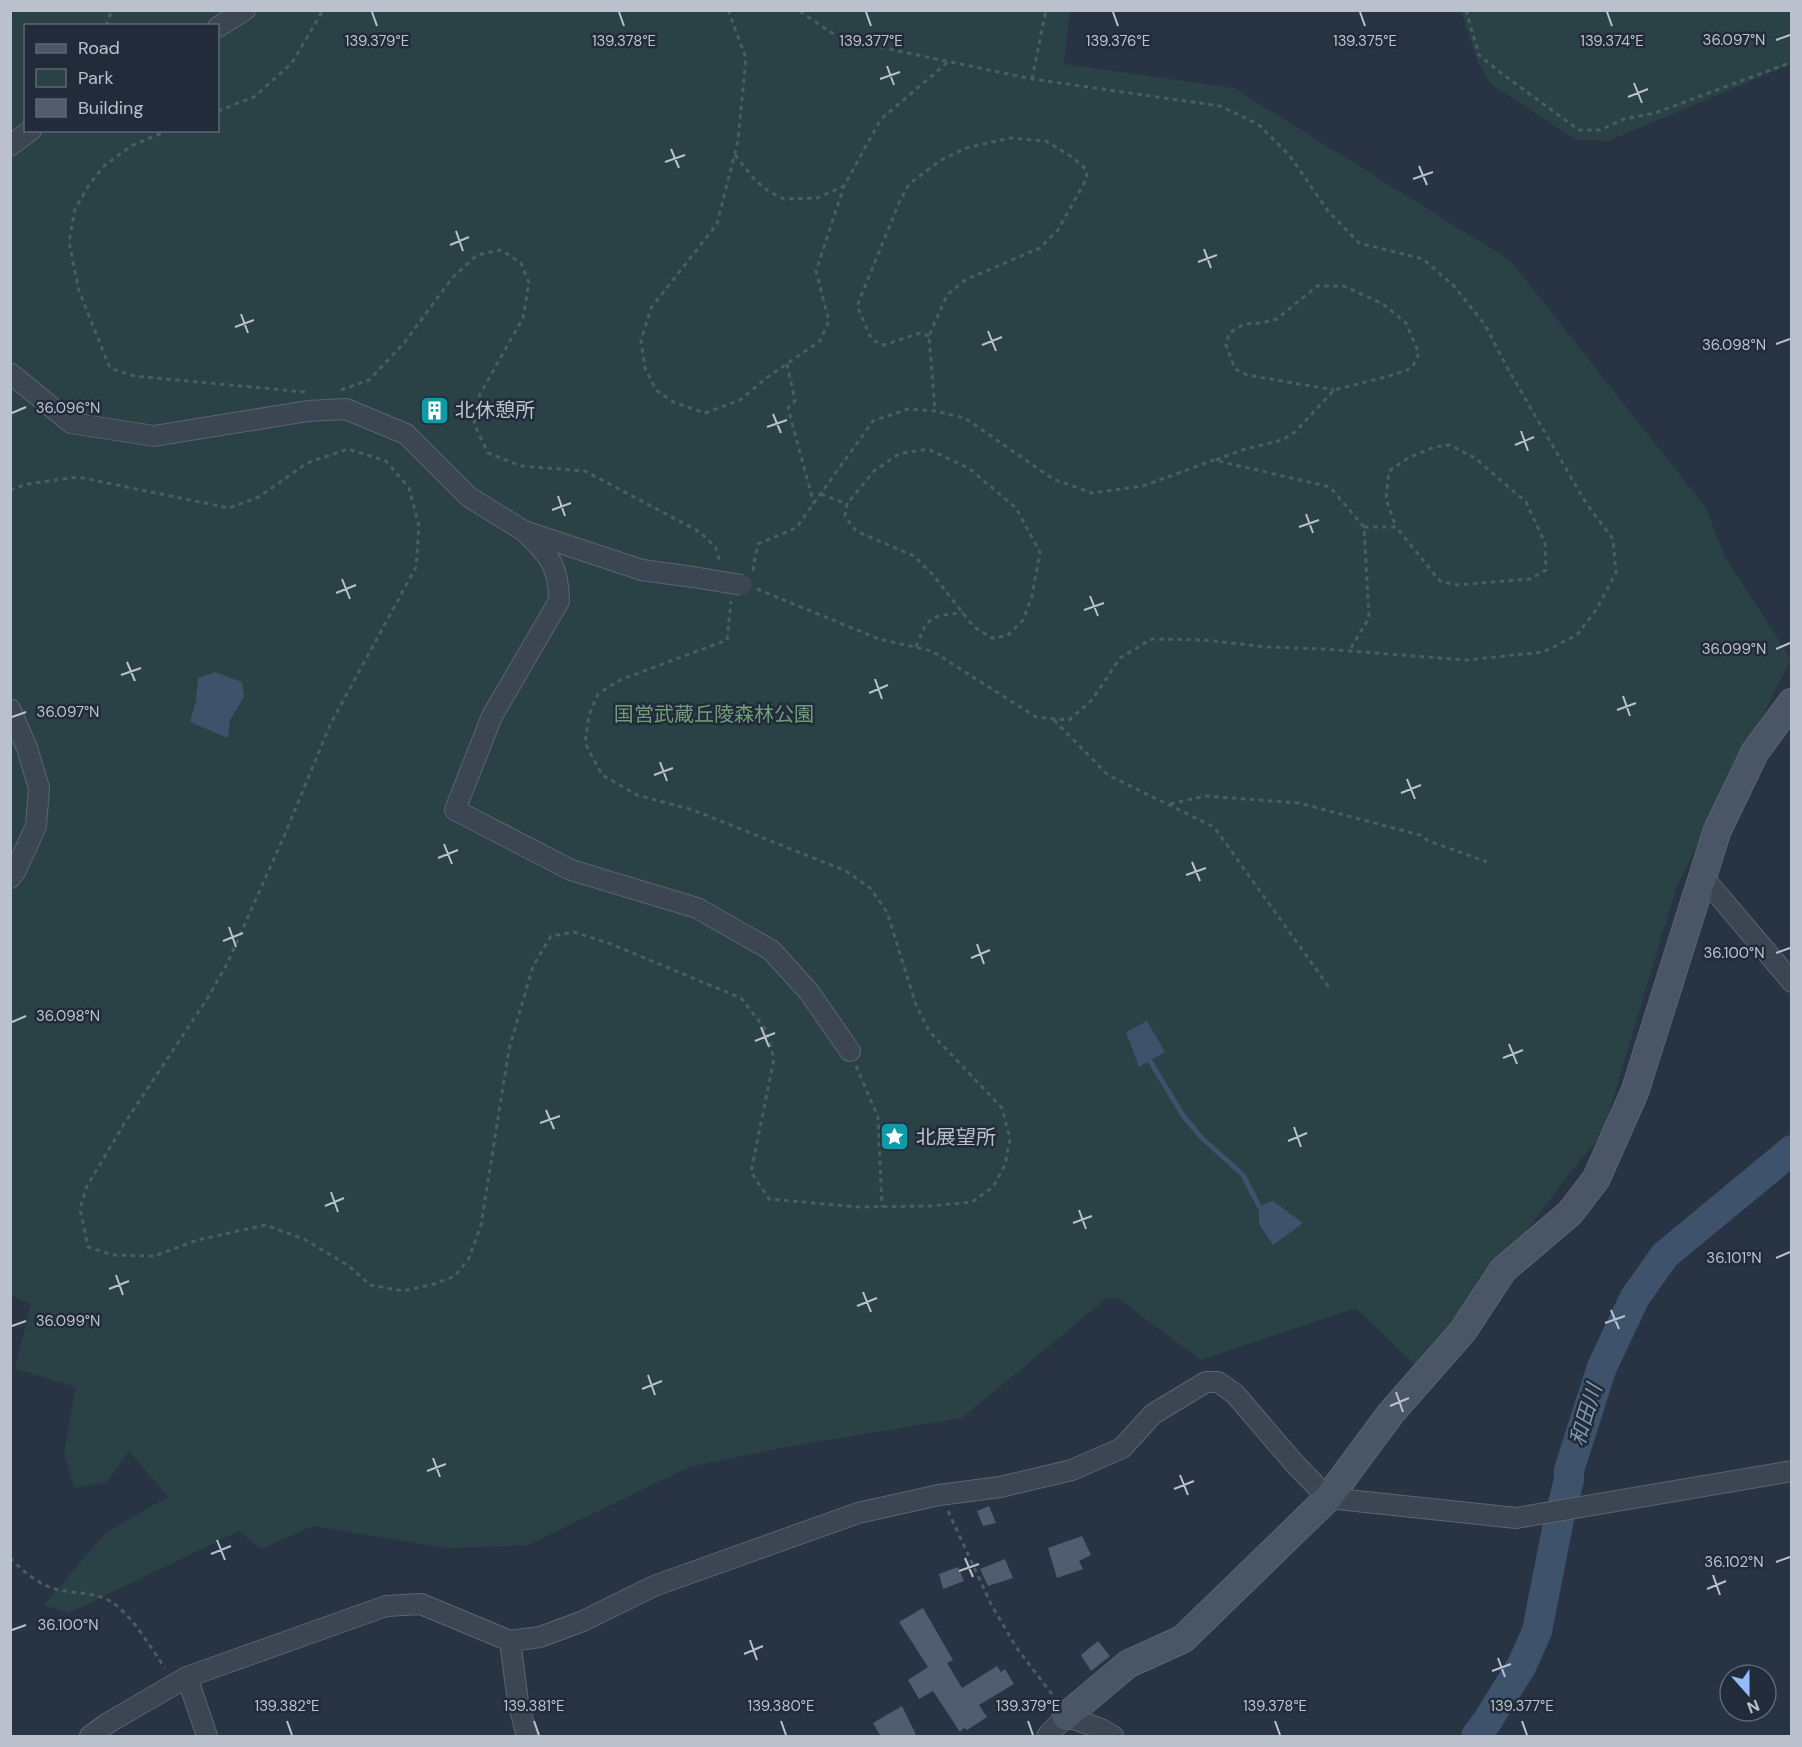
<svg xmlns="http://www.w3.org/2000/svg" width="1802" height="1747" font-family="'DM Sans','Noto Sans JP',sans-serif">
<rect width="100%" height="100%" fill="#283444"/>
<!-- green -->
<g fill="#2a4245" fill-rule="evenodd">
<path d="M 10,11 L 1070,11 L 1064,64 L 1234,88 L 1511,261 L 1706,508 L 1725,557 L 1791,659 L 1676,888 L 1602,1136 L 1581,1159 L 1420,1370 L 1356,1308 L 1201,1360 L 1117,1298 L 1107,1298 L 962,1418 L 791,1446 L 689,1467 L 528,1545 L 446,1548 L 313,1526 L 261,1549 L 239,1531 L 69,1613 L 44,1605 L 106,1532 L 168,1497 L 129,1451 L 107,1482 L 74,1488 L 64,1452 L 76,1387 L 15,1369 L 31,1304 L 10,1295 ZM 26,26 L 218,26 L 218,130 L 26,130 Z"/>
<polygon points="1461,11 1791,11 1791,64 1608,141 1576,140 1491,84 1478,63"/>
</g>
<!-- water -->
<g fill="#3e526c">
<polygon points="215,672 242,682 244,697 230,720 228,738 190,722 196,701 198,678"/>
<polygon points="1147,1021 1165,1052 1139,1067 1126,1032"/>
<polygon points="1273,1201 1303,1223 1273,1245 1259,1224 1259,1206"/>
</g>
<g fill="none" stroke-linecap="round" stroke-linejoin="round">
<!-- stream -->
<polyline stroke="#3e526c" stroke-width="5" points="1150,1061 1184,1117 1202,1138 1243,1175 1259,1206"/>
<!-- river -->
<polyline stroke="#3e526c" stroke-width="30" points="1476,1736 1488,1720 1522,1665 1537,1631 1559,1519 1569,1480 1569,1470 1602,1367 1635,1297 1665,1255 1792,1150"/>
</g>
<!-- building -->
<g fill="#515d6f">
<polygon points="443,402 443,417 425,418 425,403"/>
<polygon points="989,1506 996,1523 983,1526 977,1511"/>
<polygon points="1082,1536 1091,1555 1079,1561 1083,1569 1057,1578 1048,1548"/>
<polygon points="1005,1559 1013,1578 988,1586 980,1569"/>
<polygon points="958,1567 964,1581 943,1589 939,1574"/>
<polygon points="923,1608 953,1660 947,1663 962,1688 997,1666 1001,1672 1005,1669 1014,1684 979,1705 987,1717 967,1730 964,1728 960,1732 933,1691 919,1699 908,1680 928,1667 899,1622"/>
<polygon points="1098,1641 1110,1656 1091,1671 1081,1655"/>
<polygon points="902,1706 917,1737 881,1737 873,1723"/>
</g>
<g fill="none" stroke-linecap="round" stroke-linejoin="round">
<defs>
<g id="street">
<polyline points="218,27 245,10"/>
<polyline points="10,146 31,130"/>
<polyline points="10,373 71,423 154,436 308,411 346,409 406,434 469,497 524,531 642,570 693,577"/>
<path d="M 524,531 C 549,555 559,566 559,601 L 492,716 L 455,810 L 571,870 L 697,908 L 771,950 L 809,992 L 850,1051"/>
<polyline points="10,709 27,748 39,788 36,826 16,870 10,878"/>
<polyline points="1702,876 1792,982"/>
<polyline points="510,1641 518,1702 527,1736"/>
<polyline points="187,1677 207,1736"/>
<polyline points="90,1736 108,1723 187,1677 386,1606 421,1604 510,1641 540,1637 583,1621 654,1586 858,1513 939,1495 1000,1487 1072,1470 1122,1448 1153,1414 1206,1382 1218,1382 1235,1394 1294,1463 1328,1498 1516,1518 1792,1471"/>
<polyline points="1047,1736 1066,1716 1101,1729 1113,1736"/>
</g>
<polyline id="secondary" points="1066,1716 1128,1664 1183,1639 1328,1498 1391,1413 1463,1331 1503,1270 1570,1213 1596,1179 1635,1091 1717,831 1755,752 1792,702"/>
</defs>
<!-- street casing -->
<use href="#street" stroke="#5b6471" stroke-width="22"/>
<!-- secondary casing -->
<use href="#secondary" stroke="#5b6471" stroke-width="29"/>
<!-- path -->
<g stroke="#485e61" stroke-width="3" stroke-dasharray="4.5 4.5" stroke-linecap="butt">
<polyline points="728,10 746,58 738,141 717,224 651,308 641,341 645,368 656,390 673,402 705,413 740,400 769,376 820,341 829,321 816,271 844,186 881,119 948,62"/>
<polyline points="1466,10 1479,55 1501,73 1579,130 1600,130 1624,119 1655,113 1792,62"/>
<polyline points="106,26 112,10"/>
<polyline points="1032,79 1046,10"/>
<polyline points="218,111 254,97 292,63 323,10"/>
<polyline points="169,130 131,146 104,166 89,185 75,209 69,242 79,291 110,368 134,376 305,392"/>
<polyline points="735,155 755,180 768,191 784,199 817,198 844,186"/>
<polyline points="929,336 920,333 884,345 872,340 857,306 899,203 909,184 941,160 966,148 1010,138 1046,141 1072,157 1086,169 1087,178 1058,230 1040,248 965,280 947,295 929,336 935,411"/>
<polyline points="787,364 795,401 788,408 814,504"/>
<polyline points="341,390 369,380 404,343 452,278 477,255 501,250 521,263 529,283 523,318 480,394 474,424 488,453 521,466 585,471 700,532 716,548 720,563"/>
<polyline points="1216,460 1242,450 1282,440 1295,432 1334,390 1393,375 1412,368 1419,353 1406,323 1383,304 1344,286 1317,286 1277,319 1261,323 1244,324 1229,333 1226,345 1235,369 1247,375 1334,390"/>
<polyline points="10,490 27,484 78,477 229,508 259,497 307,463 348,449 386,461 409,488 419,526 416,567 330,725 285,834 227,964 207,999 124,1124 87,1186 80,1209 88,1247 112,1255 154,1256 198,1240 265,1225 304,1239 349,1266 370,1285 403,1291 434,1284 455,1276 469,1258 481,1225 509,1049 533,966 551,936 574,932 611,944 741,998 766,1030 774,1059 751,1172 769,1199 858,1207 930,1206 972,1202 993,1187 1005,1165 1010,1139 1002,1108 929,1031 916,1005 887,912 870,888 846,871 693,810 637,795 602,775 585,743 589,715 598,694 620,680 727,640 731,601"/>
<polyline points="821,494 847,504 845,516 856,531 914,556 933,575 974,627 992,638 1007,636 1023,620 1032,596 1040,552 1016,508 970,469 928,449 899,454 874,471 847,504"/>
<polyline points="1364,527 1396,527 1440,581 1457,585 1530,579 1546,570 1545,543 1526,502 1475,458 1450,445 1434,447 1408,458 1389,471 1386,499 1396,527"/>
<polyline points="753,571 755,557 758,544 796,528 873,421 908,409 935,411 965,418 1053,479 1092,493 1143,486 1214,460 1330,487 1364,527 1369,618 1349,651"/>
<polyline points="757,589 879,639 932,651 1036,717 1069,720 1092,700 1120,658 1152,639 1204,640 1268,647 1324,649 1466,660 1543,652 1577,635 1596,610 1616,573 1613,539 1586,503 1508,369 1485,325 1454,286 1423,259 1359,243 1328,211 1290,156 1258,124 1220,106 1032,79 841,39 798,10"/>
<path d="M 916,647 C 928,615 931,616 963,613"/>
<polyline points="1054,720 1108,775 1214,827 1331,990"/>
<polyline points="1170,804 1205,796 1299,803 1420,835 1429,841 1487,862"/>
<polyline points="856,1066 878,1117 882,1207"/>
<polyline points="948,1511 991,1604 1016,1647 1054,1697"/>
<path d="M 10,1558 C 20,1568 33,1580 47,1586 C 66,1595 91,1590 110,1601 C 132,1614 150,1647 165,1668"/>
</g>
<!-- street -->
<use href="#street" stroke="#3c4653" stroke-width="20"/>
<!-- secondary -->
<use href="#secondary" stroke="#4a5566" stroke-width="27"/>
<defs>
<polyline id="street-bridge" points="693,577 742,585"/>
</defs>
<!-- street-bridge casing -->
<use href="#street-bridge" stroke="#5b6471" stroke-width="22" stroke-linecap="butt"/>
<!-- street-bridge -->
<use href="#street-bridge" stroke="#3c4653" stroke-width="20"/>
</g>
<!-- ticks -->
<path fill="none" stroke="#bac1cd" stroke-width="2" d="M 372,12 L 377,26M 619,12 L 624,26M 866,12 L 871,26M 1113,12 L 1118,26M 1360,12 L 1365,26M 1607,12 L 1612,26M 1776,40 L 1790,35M 887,66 L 894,85M 880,79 L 900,72M 1634,83 L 1642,103M 1628,97 L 1648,89M 671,149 L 679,168M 665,162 L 685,155M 1419,166 L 1427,185M 1413,179 L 1433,172M 456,231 L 463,251M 450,245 L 469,237M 1204,249 L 1211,268M 1198,262 L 1217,255M 241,314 L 248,333M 235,327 L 254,320M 988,331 L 996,351M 1776,344 L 1790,339M 982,345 L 1002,337M 12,413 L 26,407M 773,414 L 781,433M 767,427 L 787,420M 1521,431 L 1528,451M 1515,445 L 1534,437M 558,496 L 565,516M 552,510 L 571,503M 1306,514 L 1313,533M 1299,527 L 1319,520M 342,579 L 350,599M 336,593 L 356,585M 1090,596 L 1098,616M 1084,610 L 1104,603M 1776,649 L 1790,643M 127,662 L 135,681M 121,675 L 141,668M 875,679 L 882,699M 869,693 L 888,685M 1623,696 L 1630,716M 1617,710 L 1636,703M 12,717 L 26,712M 660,762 L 667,781M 654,775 L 673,768M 1407,779 L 1415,799M 1401,793 L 1421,785M 444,844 L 452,864M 438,858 L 458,850M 1192,862 L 1200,881M 1186,875 L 1206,868M 229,927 L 236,947M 223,941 L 243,933M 977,944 L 984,964M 1776,953 L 1790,948M 971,958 L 990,950M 12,1022 L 26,1016M 761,1027 L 769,1047M 755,1041 L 775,1033M 1509,1044 L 1517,1064M 1503,1058 L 1523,1050M 546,1110 L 554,1129M 540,1123 L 560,1116M 1294,1127 L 1301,1147M 1288,1141 L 1307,1133M 331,1192 L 338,1212M 325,1206 L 344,1198M 1079,1210 L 1086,1229M 1073,1223 L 1092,1216M 1776,1258 L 1790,1252M 116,1275 L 123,1295M 109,1289 L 129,1281M 863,1292 L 871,1312M 857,1306 L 877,1298M 1611,1310 L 1619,1329M 1605,1323 L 1625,1316M 12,1326 L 26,1321M 648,1375 L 655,1395M 642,1389 L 662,1381M 1396,1392 L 1403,1412M 1390,1406 L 1409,1398M 433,1458 L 440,1477M 427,1471 L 446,1464M 1180,1475 L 1188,1495M 1174,1489 L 1194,1481M 217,1540 L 225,1560M 211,1554 L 231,1546M 965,1558 L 973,1577M 1776,1562 L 1790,1557M 959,1571 L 979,1564M 1713,1575 L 1720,1595M 1707,1589 L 1726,1581M 12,1630 L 26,1625M 750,1640 L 757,1660M 744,1654 L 763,1646M 1498,1658 L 1505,1677M 1492,1671 L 1511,1664M 287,1721 L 292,1735M 534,1721 L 539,1735M 781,1721 L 786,1735M 1028,1721 L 1033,1735M 1275,1721 L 1280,1735M 1522,1721 L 1527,1735"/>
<!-- icons -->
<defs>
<symbol id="building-square" viewBox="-11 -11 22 22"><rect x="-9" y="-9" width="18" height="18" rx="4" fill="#0f9aa8" stroke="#212b39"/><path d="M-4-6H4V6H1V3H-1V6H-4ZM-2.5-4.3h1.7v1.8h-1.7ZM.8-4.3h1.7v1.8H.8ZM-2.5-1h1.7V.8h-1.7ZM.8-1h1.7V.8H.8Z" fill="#fff"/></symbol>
<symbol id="sight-square" viewBox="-11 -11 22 22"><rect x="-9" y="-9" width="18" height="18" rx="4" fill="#0f9aa8" stroke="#212b39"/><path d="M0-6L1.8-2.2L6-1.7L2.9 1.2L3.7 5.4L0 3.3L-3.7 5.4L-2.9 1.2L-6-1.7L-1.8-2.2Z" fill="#fff"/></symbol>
</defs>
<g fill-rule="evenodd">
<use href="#building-square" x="418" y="394" width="33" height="33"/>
<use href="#sight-square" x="878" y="1120" width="33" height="33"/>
</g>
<g text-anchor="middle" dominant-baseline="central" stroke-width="5" stroke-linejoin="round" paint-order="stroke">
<!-- poi labels -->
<g font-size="20" fill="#bac1cd" stroke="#212b39" text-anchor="start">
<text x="455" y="410">北休憩所</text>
<text x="916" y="1137">北展望所</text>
</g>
<!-- park labels -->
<g font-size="20" fill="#719d7b" stroke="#212b39">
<text x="714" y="714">国営武蔵丘陵森林公園</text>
</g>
<!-- water labels -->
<g font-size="21" font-style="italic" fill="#8198b3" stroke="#212b39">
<text transform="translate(1586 1415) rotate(-73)">和田川</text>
</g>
</g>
<g font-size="15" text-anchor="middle" fill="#bac1cd" stroke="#212b39" stroke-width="5" stroke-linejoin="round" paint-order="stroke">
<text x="1734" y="45">36.097°N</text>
<text x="377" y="46">139.379°E</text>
<text x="624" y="46">139.378°E</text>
<text x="871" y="46">139.377°E</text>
<text x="1118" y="46">139.376°E</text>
<text x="1365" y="46">139.375°E</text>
<text x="1612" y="46">139.374°E</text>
<text x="1734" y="350">36.098°N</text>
<text x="68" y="413">36.096°N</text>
<text x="1734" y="654">36.099°N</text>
<text x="68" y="717">36.097°N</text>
<text x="1734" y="958">36.100°N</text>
<text x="68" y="1021">36.098°N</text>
<text x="1734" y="1263">36.101°N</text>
<text x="68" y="1326">36.099°N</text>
<text x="1734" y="1567">36.102°N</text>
<text x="68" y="1630">36.100°N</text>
<text x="287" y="1711">139.382°E</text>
<text x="534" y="1711">139.381°E</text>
<text x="781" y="1711">139.380°E</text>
<text x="1028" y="1711">139.379°E</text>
<text x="1275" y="1711">139.378°E</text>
<text x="1522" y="1711">139.377°E</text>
</g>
<!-- border -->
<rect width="1802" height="1747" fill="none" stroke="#bac1cd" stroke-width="24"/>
<!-- legend -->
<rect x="24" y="24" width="195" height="108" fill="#212b39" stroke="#5e6774" stroke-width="1.5"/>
<rect x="36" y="44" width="30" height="9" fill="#4a5566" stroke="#5e6774" stroke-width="1.5"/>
<text x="78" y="54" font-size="18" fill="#bac1cd">Road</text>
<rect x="36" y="69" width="30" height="18" fill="#2a4245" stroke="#5e6774" stroke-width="1.5"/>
<text x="78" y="84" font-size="18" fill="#bac1cd">Park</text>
<rect x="36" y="99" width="30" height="18" fill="#515d6f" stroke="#5e6774" stroke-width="1.5"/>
<text x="78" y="114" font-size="18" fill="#bac1cd">Building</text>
<!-- north arrow -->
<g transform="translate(1748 1693) rotate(159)"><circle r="28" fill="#212b39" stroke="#5e6774" stroke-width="1.5"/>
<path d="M0-4.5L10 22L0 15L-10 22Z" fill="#94bbf8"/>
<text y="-9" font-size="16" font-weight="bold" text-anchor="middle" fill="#bac1cd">N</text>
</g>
</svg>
